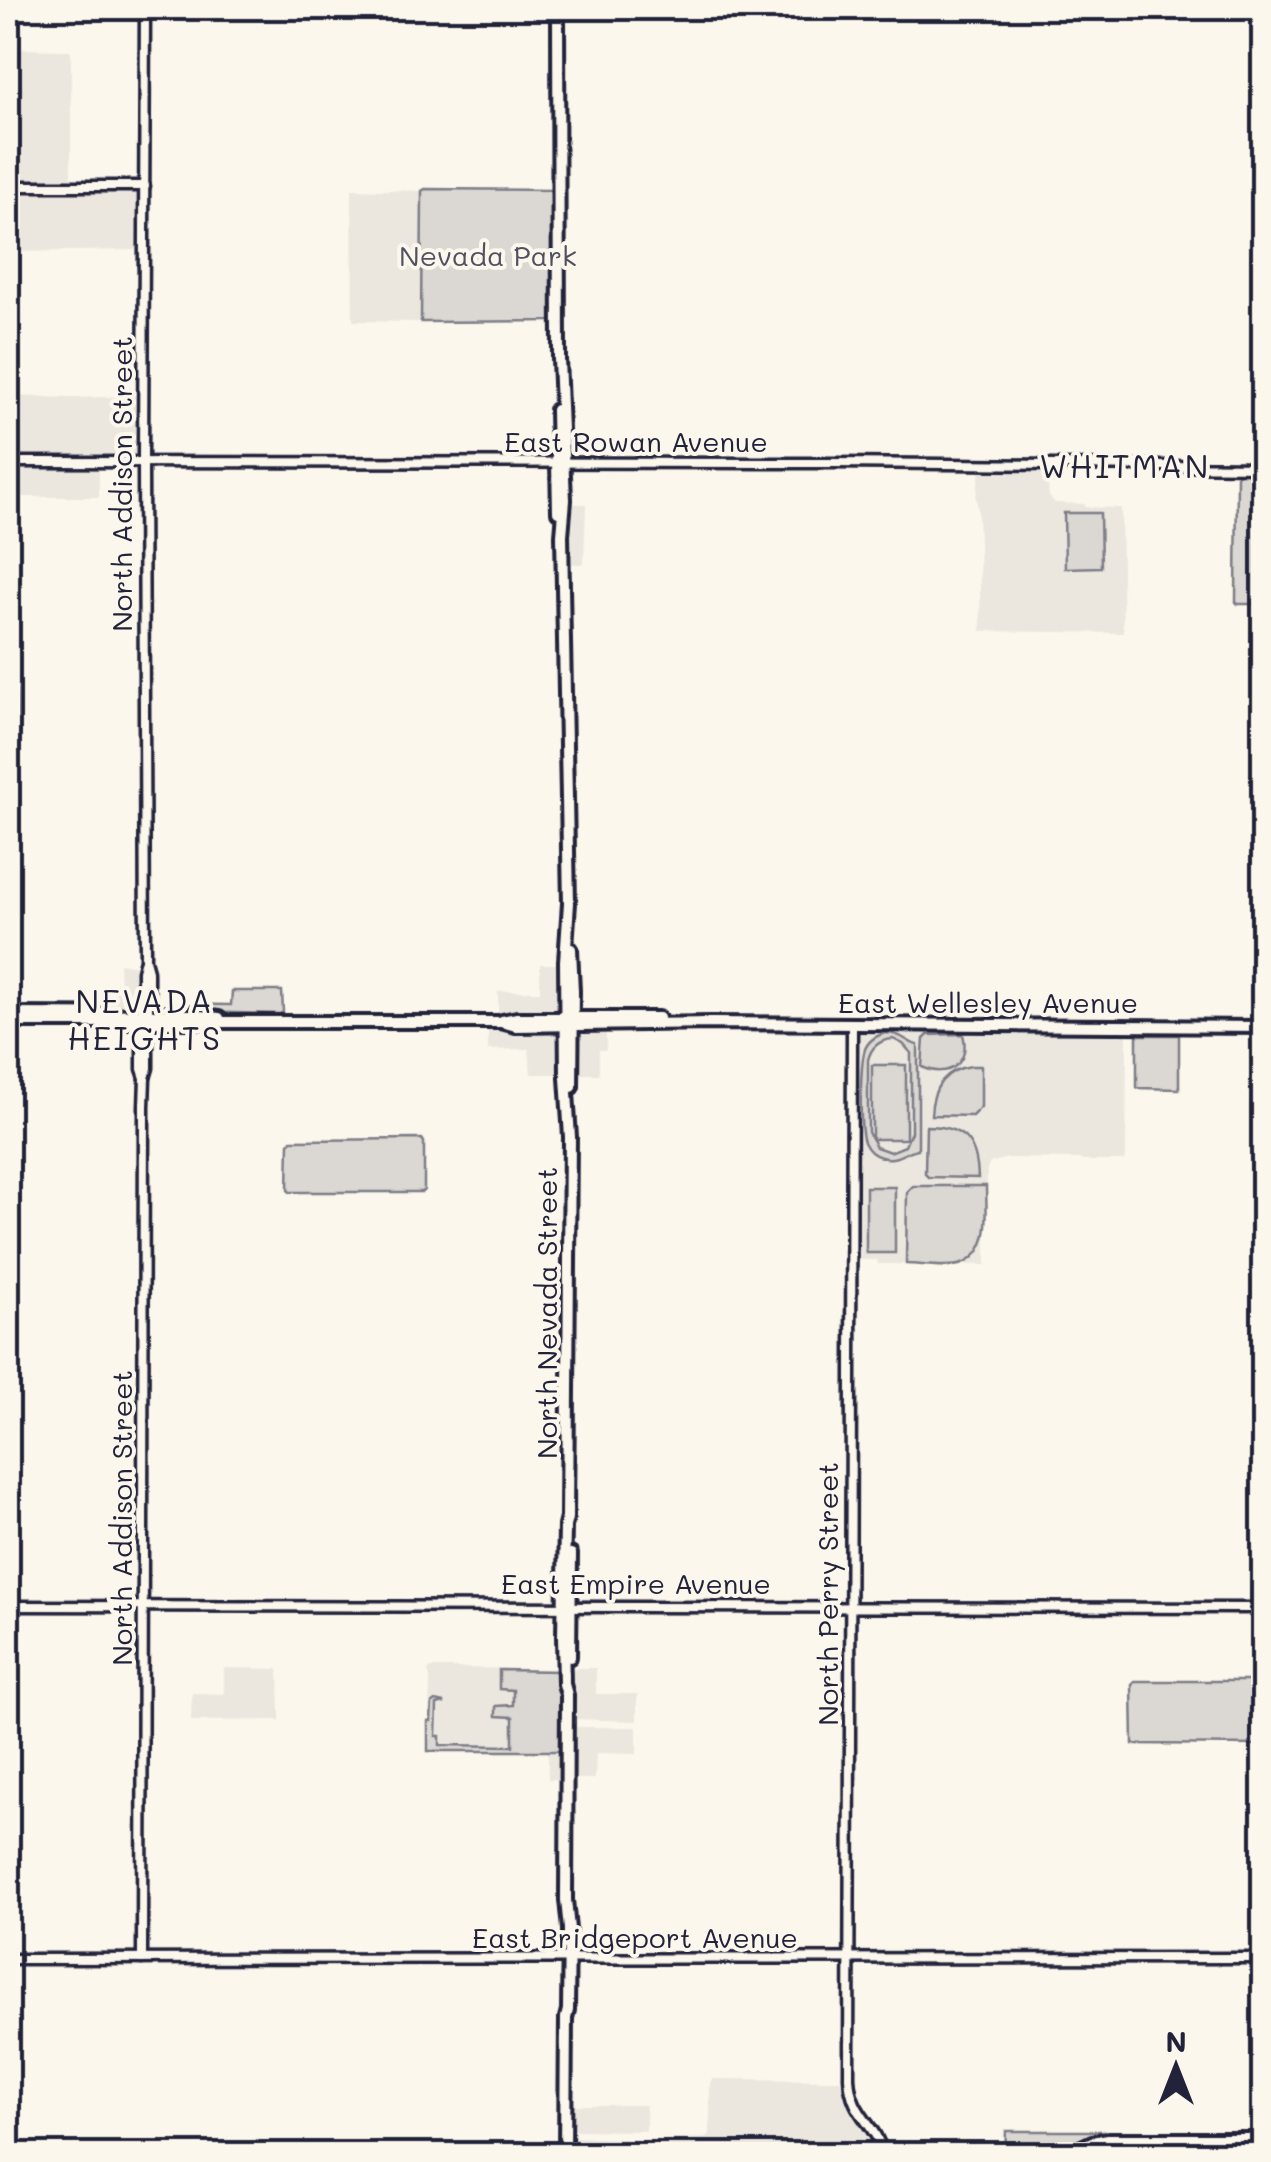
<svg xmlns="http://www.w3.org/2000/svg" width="1271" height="2162" font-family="Mali,sans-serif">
<rect width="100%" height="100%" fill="#fbf7ec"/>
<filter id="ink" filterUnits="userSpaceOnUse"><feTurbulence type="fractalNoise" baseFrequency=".01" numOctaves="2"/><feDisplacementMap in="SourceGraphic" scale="20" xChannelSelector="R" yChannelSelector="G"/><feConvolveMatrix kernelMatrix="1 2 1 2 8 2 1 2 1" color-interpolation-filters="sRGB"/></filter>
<g filter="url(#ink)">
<!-- built -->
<g fill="#ebe7df">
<polygon points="14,49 69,50 71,52 71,178 68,181 11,180 10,53"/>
<polygon points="8,189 137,189 140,194 139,250 8,252"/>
<polygon points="352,189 422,191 421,322 353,321"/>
<polygon points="13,396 71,398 137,396 137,458 13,458 13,422 11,416 11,398"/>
<polygon points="15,466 99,466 99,497 14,497 12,496 11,469"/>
<polygon points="984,469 1047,470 1049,496 1055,503 1085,504 1085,507 1121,508 1123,633 981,631 978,510 976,497 980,472"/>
<polygon points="570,504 586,504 584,564 571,564 567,561 567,507"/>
<polygon points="119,963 138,966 139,1006 136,1012 111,1012 111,988 120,988"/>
<polygon points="540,964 560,964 563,1011 559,1015 498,1015 498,991 540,991"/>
<polygon points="488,1028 561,1029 561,1074 531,1074 529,1049 488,1050"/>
<polygon points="606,1028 606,1050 599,1050 599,1074 577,1074 576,1031 578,1029"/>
<polygon points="856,1029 1124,1031 1127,1033 1126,1159 1123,1161 1084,1161 1078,1159 1007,1158 990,1163 987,1169 986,1265 878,1264 877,1260 854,1260"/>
<polygon points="224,1668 279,1669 280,1720 191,1721 192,1693 224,1694"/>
<polygon points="444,1668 560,1669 562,1775 559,1779 548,1779 548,1751 428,1751 430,1678 428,1671 431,1668"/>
<polygon points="574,1668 596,1668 596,1694 637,1694 637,1721 572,1719 572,1672"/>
<polygon points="575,1727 637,1727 637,1754 596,1753 595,1779 575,1779 571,1776 571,1731"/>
<polygon points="713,2079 840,2080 844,2085 851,2109 872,2140 877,2154 569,2154 569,2140 573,2137 647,2140 707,2138 710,2134 710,2083"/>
<polygon points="569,2105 646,2105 646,2131 571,2130"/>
</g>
<!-- green -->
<g fill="#dbd8d3" stroke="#7e7d87" stroke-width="2.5" fill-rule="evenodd">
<polygon points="425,189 550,190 552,192 553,320 550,321 421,322 422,191"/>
<polygon points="1241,472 1263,472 1263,604 1238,604 1236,602 1237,475"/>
<polygon points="1064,513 1100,513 1101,567 1065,568"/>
<polygon points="152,976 154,976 154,990 156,991 158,1004 231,1005 232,991 282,991 283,1012 279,1014 157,1011 152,1006"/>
<path d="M 885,1033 C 903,1033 908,1044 918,1045 L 918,1149 C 905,1151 896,1162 881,1157 C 873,1155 867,1149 864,1142 C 859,1130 860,1057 866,1047 C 870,1039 877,1036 885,1033 ZM 893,1039 L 903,1044 L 911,1053 L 911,1132 L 905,1146 L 890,1152 L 876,1147 L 868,1132 L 868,1060 C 871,1047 879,1040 893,1039 Z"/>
<path d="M 963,1034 C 971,1064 948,1079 922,1067 L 924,1039 L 928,1035 Z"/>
<polygon points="1137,1035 1179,1035 1179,1089 1137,1088"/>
<rect x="872" y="1065" width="34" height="74"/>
<path d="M 971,1066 L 981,1066 L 981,1107 L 972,1116 L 931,1115 C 932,1089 943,1070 971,1066 Z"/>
<path d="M 926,1126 C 964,1126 977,1142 978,1178 L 928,1177 L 925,1174 Z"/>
<polygon points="422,1139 424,1142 424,1190 422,1192 290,1192 288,1190 289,1143 292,1140"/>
<path d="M 913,1186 L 986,1186 C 986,1213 993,1251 962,1264 C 950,1269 920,1264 906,1264 L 907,1192 Z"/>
<rect x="866" y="1187" width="29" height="66"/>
<polygon points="499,1670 559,1671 560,1751 428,1751 428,1721 431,1721 432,1704 436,1701 445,1703 437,1705 436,1736 440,1736 440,1745 513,1746 513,1717 496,1716 496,1706 513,1705 513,1690 499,1689"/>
<polygon points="1135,1681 1263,1681 1263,1745 1133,1744 1132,1684"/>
<polygon points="1006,2131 1104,2131 1104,2135 1079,2142 1059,2154 1005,2154"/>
</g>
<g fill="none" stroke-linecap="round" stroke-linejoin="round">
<defs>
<g id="minor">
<polyline points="8,186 145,186"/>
<polyline points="8,407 10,734 8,998"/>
<polyline points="8,462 833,463 1264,467"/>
<polyline points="144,963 142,971 142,1069 145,1078"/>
<path d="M 852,1024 L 849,2077 C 851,2117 875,2121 883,2154"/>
<polyline points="8,1606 1264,1608"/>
<polyline points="8,1959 1264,1958"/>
<polyline points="142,1959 144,1106 145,1078 148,1068 148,971 145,960 143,462 145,8"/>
</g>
<g id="major">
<polyline points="558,8 559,359 565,500 562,535 569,903 565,961 566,1078 570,1137 567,1518 565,1526 563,1636 564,1684 567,1695 566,1900 569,1929 568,2010 566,2018 565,2154"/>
<polyline points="556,410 558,512"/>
<polyline points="571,949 573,991 572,1087"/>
<polyline points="8,1014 191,1015 219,1018"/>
<polyline points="502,1021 517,1018 659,1018"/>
<polyline points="8,1022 501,1022 516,1026 711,1023 1264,1027"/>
<polyline points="570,1657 571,1554"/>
<polyline points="1067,2154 1092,2142 1108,2139 1264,2139"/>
</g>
</defs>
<!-- minor casing -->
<use href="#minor" stroke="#22223b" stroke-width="15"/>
<!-- major casing -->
<use href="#major" stroke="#22223b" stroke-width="18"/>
<!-- minor -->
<use href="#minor" stroke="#fbf7ec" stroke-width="8"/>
<!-- major -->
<use href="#major" stroke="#fbf7ec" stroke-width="10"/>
</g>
</g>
<g text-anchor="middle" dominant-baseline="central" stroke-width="8" stroke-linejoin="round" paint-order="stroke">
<!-- park labels -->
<g font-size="28" fill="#505061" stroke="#fbf7ec">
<text x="488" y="255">Nevada Park</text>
</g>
<!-- street labels -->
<g font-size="28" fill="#22223b" stroke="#fbf7ec">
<text x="636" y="441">East Rowan Avenue</text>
<text transform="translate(121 484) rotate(-90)">North Addison Street</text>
<text x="988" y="1002">East Wellesley Avenue</text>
<text transform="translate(546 1313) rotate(-90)">North Nevada Street</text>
<text transform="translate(121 1518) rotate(-90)">North Addison Street</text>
<text x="636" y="1583">East Empire Avenue</text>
<text transform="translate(827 1594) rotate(-90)">North Perry Street</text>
<text x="635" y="1937">East Bridgeport Avenue</text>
</g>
<!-- quarter labels -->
<g font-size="32" letter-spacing="2.5" fill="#22223b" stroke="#fbf7ec">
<text x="1125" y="465">WHITMAN</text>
<text x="145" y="1000">NEVADA<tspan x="145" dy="37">HEIGHTS</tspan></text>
</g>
</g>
<!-- margin -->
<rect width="1271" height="2162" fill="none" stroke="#fbf7ec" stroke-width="40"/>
<rect x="20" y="20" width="1231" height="2122" fill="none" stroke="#22223b" stroke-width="4" filter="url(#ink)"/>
<!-- north arrow -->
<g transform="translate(1176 2067)" stroke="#fbf7ec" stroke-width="8" paint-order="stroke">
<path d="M0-8L18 38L0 25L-18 38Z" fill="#22223b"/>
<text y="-15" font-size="28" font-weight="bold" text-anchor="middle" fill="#22223b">N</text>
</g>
</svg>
